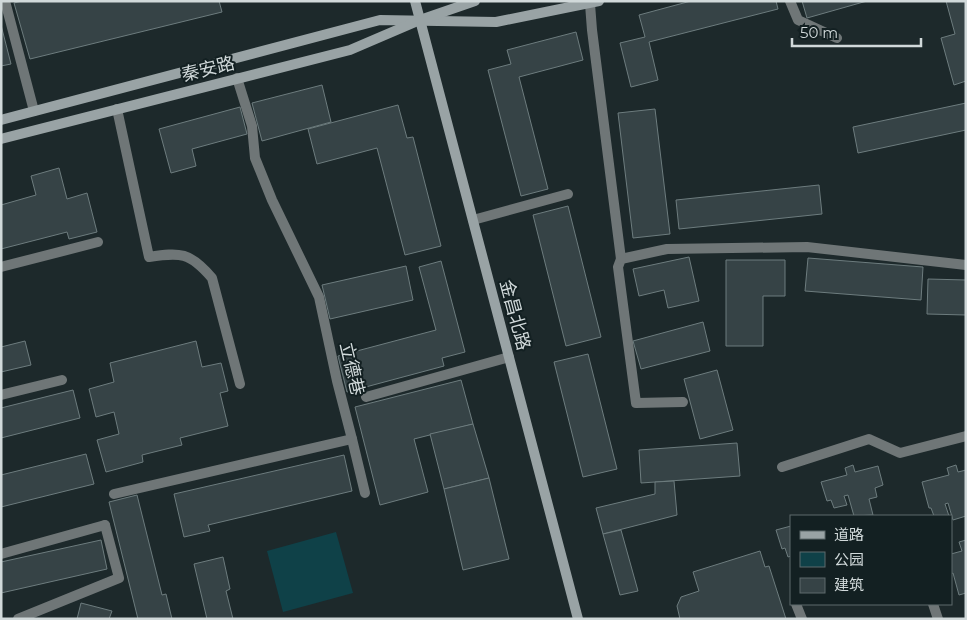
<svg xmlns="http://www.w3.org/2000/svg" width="967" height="620" font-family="Montserrat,'Noto Sans SC',sans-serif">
<rect width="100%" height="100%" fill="#1d292b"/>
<!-- green -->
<polygon fill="#0f4148" points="336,532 353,593 283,612 267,551"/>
<!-- building -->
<g fill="#364346" stroke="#6d7c7e">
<polygon points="22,1 219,1 222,12 30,59 14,3"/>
<polygon points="691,1 776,1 778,9 649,42 658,80 631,87 620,43 645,37 639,15"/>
<polygon points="802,1 867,1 807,18"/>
<polygon points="946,1 966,1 966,81 954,85 941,38 955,34"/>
<polygon points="1,25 11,64 1,66"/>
<polygon points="576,32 583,60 519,77 548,189 521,196 488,70 511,64 507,50"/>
<polygon points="322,85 331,122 262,141 252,103"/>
<polygon points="966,103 966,130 858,153 853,127"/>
<polygon points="398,105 407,138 413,137 441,246 405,255 377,148 317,164 308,129"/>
<polygon points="240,107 247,134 192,149 196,166 171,173 159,129"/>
<polygon points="655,109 670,234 633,238 618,113"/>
<polygon points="59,168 67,199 87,193 97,232 69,239 67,232 1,249 1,205 36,195 31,176"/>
<polygon points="819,185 822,214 679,229 676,200"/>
<polygon points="568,206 601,337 566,346 533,215"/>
<polygon points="689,257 699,301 668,308 664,290 639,296 633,269"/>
<polygon points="808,258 923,267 921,300 805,291"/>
<polygon points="726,260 785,260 785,296 763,296 763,346 726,346"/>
<polygon points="441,261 465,352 442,358 444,366 347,392 338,356 436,330 419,267"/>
<polygon points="406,266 413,300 330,319 322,285"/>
<polygon points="928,279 966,280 966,315 927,314"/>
<polygon points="703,322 710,351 641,369 633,341"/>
<polygon points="25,341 31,365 1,372 1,347"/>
<polygon points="196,341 202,367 221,363 228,391 220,393 228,426 180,438 182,445 142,455 143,462 106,472 97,440 119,434 114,412 96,417 89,389 114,382 110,363"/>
<polygon points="588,354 617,469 583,477 554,362"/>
<polygon points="717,370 733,430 700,439 684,379"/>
<polygon points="461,380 473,424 414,439 428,492 380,505 355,407"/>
<polygon points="73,390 80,418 1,438 1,408"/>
<polygon points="473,424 489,478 444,489 430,434"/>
<polygon points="737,443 740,476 641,483 639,450"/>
<polygon points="86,454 94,484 1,507 1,475"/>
<polygon points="344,455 352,491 208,525 210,531 184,537 174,494"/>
<polygon points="853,465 855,472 878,466 883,485 875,488 877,497 869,499 873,515 854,516 848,495 844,496 847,505 834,508 831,500 827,501 821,482 847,475 845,468"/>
<polygon points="956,465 958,472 966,470 966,516 953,520 948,503 945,504 949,516 934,516 931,508 929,508 922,482 949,475 947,468"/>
<polygon points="489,478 509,559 463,570 444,489"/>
<polygon points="674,481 677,515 603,534 596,508 655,494 655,482"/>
<polygon points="137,495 162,595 166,594 172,619 138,619 109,502"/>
<polygon points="791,526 791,556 788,557 785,548 782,549 776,530"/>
<polygon points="621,530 638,591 620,595 603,534"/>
<polygon points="101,540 107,569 1,593 1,562"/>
<polygon points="966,540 966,593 959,595 953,573 951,574 951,554 962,551 959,542"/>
<polygon points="760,551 765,567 769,566 786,619 680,619 677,606 681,597 699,591 693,572"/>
<polygon points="223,557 230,589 226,591 233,619 207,619 194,564"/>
<polygon points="81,603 112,611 109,619 77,619"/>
</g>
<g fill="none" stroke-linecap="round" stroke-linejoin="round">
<!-- service -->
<g stroke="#6f7677" stroke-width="10">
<polyline points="5,1 34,111"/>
<polyline points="790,1 798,20 837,38"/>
<path d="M 117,109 L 149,257 C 180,252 190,252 212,278 L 240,384"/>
<polyline points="473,220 568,194"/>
<polyline points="1,267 98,242"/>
<polyline points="1,395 62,380"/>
<polyline points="366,397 509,357"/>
<polyline points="683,402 636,403 618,267 621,259 667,249 807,247 966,265"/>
<polyline points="352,439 365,493"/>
<polyline points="114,494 352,439 337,381 319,297 272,200 255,158 252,126 237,78"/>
<polyline points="18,619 119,578 105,525"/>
</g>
<!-- pedestrian -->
<polyline stroke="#6f7677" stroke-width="10" points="590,4 592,30 621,259"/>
<!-- minor -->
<g stroke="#6f7677" stroke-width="10">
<polyline points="782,467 869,439 900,453 966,436"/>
<polyline points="1,554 105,525"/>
<polyline points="796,604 802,619"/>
<polyline points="933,604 938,619"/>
</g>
<!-- secondary -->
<g stroke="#99a3a5" stroke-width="10">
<polyline points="415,1 578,619"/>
<polyline points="1,120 380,20 496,22 599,1"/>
<polyline points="1,139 350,50 420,20 475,1"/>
</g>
</g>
<g text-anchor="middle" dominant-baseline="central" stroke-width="4" stroke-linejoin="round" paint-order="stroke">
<!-- street labels -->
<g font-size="18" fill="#d1d9da" stroke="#132022">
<text transform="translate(208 69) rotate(-14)">秦安路</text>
<text transform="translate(515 315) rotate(75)">金昌北路</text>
<text transform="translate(352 369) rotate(77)">立德巷</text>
</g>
</g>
<!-- border -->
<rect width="967" height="620" fill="none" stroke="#d1d9da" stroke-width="5"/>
<!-- legend -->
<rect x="790" y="515" width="162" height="90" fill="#132022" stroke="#5f6a6c"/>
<rect x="800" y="531" width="25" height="8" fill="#99a3a5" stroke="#5f6a6c"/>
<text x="834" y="540" font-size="15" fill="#d1d9da">道路</text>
<rect x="800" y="552" width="25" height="15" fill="#0f4148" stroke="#5f6a6c"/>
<text x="834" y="565" font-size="15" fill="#d1d9da">公园</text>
<rect x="800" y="578" width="25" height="15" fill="#364346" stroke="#5f6a6c"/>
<text x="834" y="590" font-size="15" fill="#d1d9da">建筑</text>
<!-- scale -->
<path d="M792 38v8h129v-8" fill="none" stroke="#d1d9da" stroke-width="2.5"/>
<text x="800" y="38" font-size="15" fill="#d1d9da" stroke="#132022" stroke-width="4" paint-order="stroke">50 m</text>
</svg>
